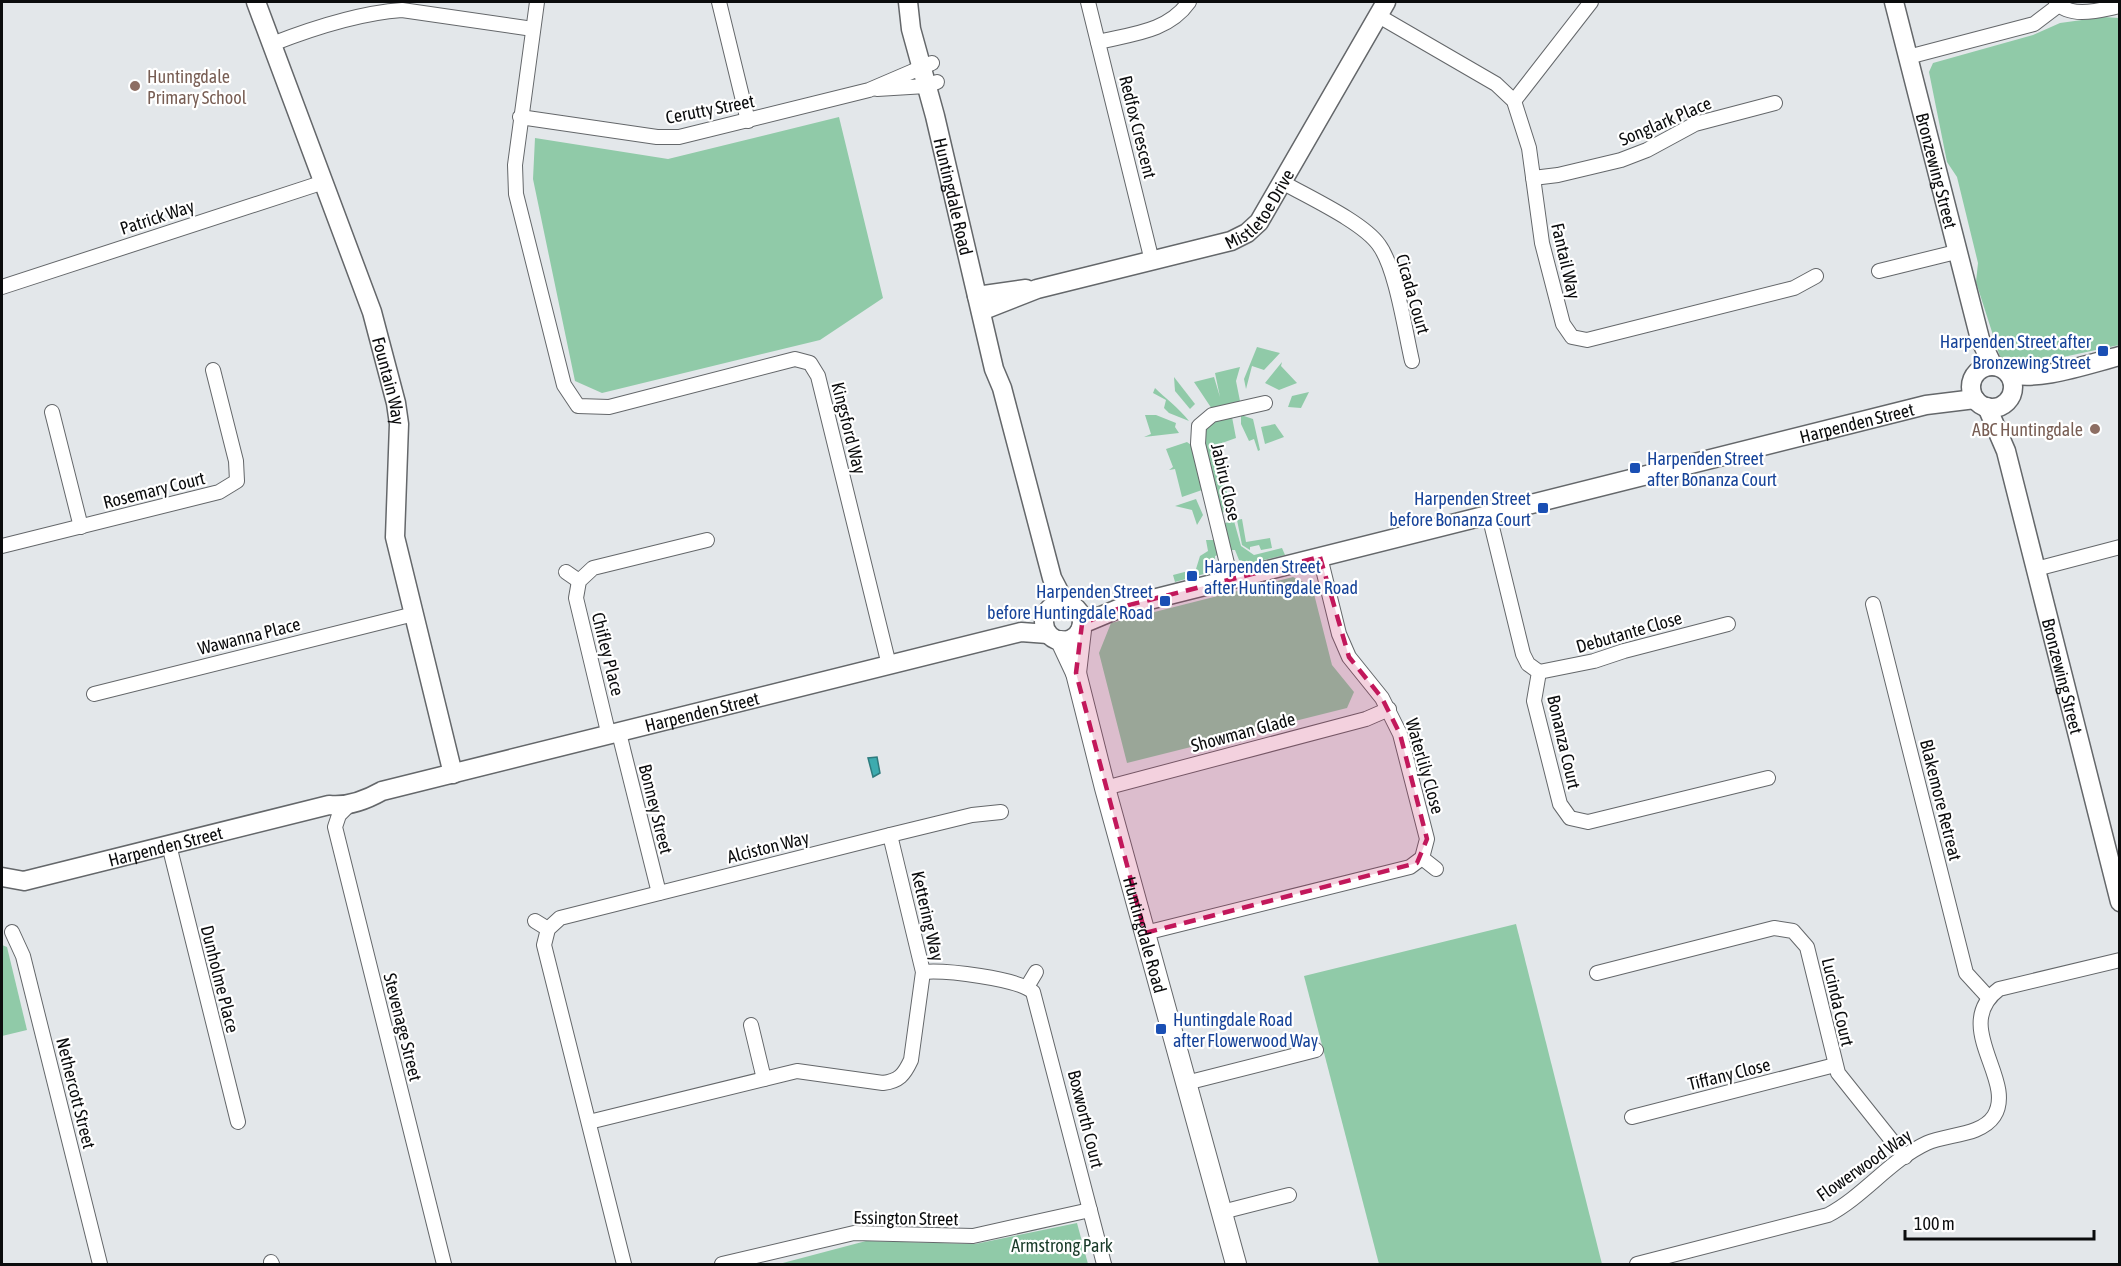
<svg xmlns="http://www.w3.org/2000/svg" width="2121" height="1266" font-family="'Asap Condensed',sans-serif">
<rect width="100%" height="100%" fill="#e3e7ea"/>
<!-- green -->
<g fill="#90caa8">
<polygon points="2104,17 2119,18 2119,345 2031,364 2006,364 2000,357 1976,282 1978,263 1957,177 1947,162 1929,72 1933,63 2033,35 2060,23"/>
<polygon points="839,117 883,298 820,340 602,393 575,381 533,179 535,138 668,159"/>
<polygon points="1257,347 1280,353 1264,370 1252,366 1246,389 1244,379"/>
<polygon points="1282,362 1281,366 1297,383 1279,390 1265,383"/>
<polygon points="1240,367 1236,381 1240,401 1212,409 1194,382 1214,377 1220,397 1215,373"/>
<polygon points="1174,377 1195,404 1190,409 1175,391"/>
<path d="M 1155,388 C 1164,397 1179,408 1189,421 L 1169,413 L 1164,408 L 1166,400 L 1153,393 Z"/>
<polygon points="1309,392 1301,408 1288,407 1292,396"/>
<polygon points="1145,415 1156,415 1176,423 1175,427 1179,433 1144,437 1151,434"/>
<polygon points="1241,415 1253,419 1260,450 1258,451 1254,439 1249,441 1241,424"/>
<polygon points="1232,417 1236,438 1222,443 1221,455 1218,456 1231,510 1221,513 1204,441 1206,429 1215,421"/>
<polygon points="1275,424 1284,437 1265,444 1261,427"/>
<polygon points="1187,442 1191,445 1202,490 1182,497 1175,469 1169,470 1173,467 1166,449"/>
<polygon points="1196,499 1203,515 1197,525 1192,510 1175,506"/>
<polygon points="1242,519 1246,542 1270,538 1272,548 1261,550 1259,545 1250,547 1250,550 1242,545 1237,520"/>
<polygon points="1234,521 1241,546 1254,555 1282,548 1285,555 1251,563 1239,560 1235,550 1231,550 1225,523"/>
<polygon points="1206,540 1215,540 1218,555 1215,556 1215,568 1211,572 1175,582 1173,575 1196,569 1200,556 1208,551"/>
<polygon points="1293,577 1312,586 1332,665 1354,692 1347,708 1127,763 1099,653 1111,623"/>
<polygon points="1516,924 1602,1264 1379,1264 1304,976"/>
<polygon points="2,945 7,947 27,1030 2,1036"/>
<polygon points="1077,1223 1088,1264 779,1264 866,1241 975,1244"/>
</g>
<!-- water -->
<polygon fill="#3dabaf" stroke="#2e7b7e" stroke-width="1.5" points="877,757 880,773 873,777 868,758"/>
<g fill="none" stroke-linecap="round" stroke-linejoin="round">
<defs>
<g id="minor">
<polyline points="537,2 515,165 516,194 564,385 578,406 609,407 795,359 810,363 818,376 889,665"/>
<polyline points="719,2 748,121"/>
<polyline points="1088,2 1152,261"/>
<path d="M 2056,2 C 2071,19 2100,10 2120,6"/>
<polyline points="1377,15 1496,84 1514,101 1529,148 1542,243 1563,324 1572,337 1587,340 1794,288 1816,276"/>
<path d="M 1098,42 C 1131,34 1168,32 1189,2"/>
<path d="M 272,44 C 313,28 358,13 402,10 L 533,29"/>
<polyline points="1908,57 2034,24 2059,5"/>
<polyline points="877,89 926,86 937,82"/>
<polyline points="1514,101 1591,2"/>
<polyline points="520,117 657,137 679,137 869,90 932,63"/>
<polyline points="1533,178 1558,175 1621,160 1647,150 1695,124 1775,103"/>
<path d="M 1282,182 C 1308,197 1363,222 1379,245 C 1396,268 1405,331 1412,361"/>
<polyline points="1879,271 1956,252"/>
<polyline points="2,287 324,182"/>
<polyline points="52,412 81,527"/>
<polyline points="1489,515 1523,654 1528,664 1539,672 1534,701 1560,804 1570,818 1588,822 1768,778"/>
<polyline points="2,546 219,492 237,481 236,461 213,370"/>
<polyline points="2036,569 2120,547"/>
<polyline points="566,572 579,581"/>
<polyline points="1231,580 1198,444 1199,426 1212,415 1265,403"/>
<polyline points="1873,604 1966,973 1988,997"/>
<polyline points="1539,672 1594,661 1624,651 1728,624"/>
<polyline points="94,694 414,614"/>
<polyline points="619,733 659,893"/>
<polyline points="609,736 576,598 579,581 593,568 707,540"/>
<polyline points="1105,788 1366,719 1389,709"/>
<polyline points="351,803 339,815 335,827 444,1264"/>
<polyline points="169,845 238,1122"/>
<polyline points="1422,858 1436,869"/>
<polyline points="535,921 548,929"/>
<polyline points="12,932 23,956 100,1264"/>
<polyline points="1145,933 1410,867 1422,858 1427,839 1400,734 1382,698 1349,657 1339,634 1320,557"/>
<path d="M 923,972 C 945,970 1017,978 1033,992 L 1104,1264"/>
<polyline points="1597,973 1774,928 1793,931 1807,947 1838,1073 1905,1157"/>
<polyline points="1027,987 1036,972"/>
<polyline points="751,1025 764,1079"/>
<polyline points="1186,1083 1316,1050"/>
<polyline points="1632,1117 1835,1065"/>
<path d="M 589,1122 L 797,1071 L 883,1083 C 899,1081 904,1075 911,1060 L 923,972 L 890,835"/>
<polyline points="1222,1212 1289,1195"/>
<polyline points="271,1262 272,1264"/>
<polyline points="624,1264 544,945 548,929 560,918 890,835 972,815 1001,812"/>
<polyline points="722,1264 854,1233 973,1236 1090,1210"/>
<path d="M 1637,1264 L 1828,1215 C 1864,1196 1890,1160 1927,1143 C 1947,1134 1981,1136 1994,1116 C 2017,1080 1950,1026 1999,989 L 2120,960"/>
</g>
<g id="tertiary">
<path id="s1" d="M 256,2 L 372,312 L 396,403 L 399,424 L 395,537 L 453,774"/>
<path id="s2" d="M 908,2 L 911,29 L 935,116 L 994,369 L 1002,388 L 1052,578 L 1065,603"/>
<path id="s3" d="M 1894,2 L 1980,339 L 1993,366"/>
<polyline points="977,296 1026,289"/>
<path id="s4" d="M 981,311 L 1037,289 L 1231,241 L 1247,233 L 1259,222 L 1386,2"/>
<circle cx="1992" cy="387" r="21"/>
<path d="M 2008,373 C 2036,383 2091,363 2120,356"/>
<path id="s5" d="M 1987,407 L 2006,451 L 2120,902"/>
<circle cx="1063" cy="622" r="19"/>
<path id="s6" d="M 1082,624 L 1125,606 L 1926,405 L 1975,399"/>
<path id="s7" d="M 2,877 L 24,881 L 329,805 C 347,807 366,800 382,791 L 1021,632 L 1048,634"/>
</g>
<g id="secondary">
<path id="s8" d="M 1061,641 L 1076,673 L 1105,788 L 1236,1264"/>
<polyline points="1076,673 1081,630"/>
</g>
</defs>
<!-- minor casing -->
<use href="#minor" stroke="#64676a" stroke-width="16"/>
<!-- tertiary casing -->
<use href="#tertiary" stroke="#64676a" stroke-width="21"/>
<!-- secondary casing -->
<use href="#secondary" stroke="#64676a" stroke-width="22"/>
<!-- minor -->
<use href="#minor" stroke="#fff" stroke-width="14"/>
<!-- tertiary -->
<use href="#tertiary" stroke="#fff" stroke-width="18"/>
<!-- secondary -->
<use href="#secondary" stroke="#fff" stroke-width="20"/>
</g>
<!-- marked area -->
<path fill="#c2185b" fill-opacity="0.2" stroke="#c2185b" stroke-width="4.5" stroke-dasharray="12 8" stroke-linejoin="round" d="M 1320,557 L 1349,657 L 1382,698 L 1400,734 L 1427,839 L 1417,863 L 1145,933 L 1076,673 L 1082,624 L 1125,606 Z"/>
<!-- markers -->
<g fill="#8d6e63" stroke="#fff" stroke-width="2">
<circle cx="135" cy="86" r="6"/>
<circle cx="2095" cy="429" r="6"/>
</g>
<g fill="#1a4fb4" stroke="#fff" stroke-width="2">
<rect x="2097" y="345" width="12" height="12" rx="3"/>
<rect x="1629" y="462" width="12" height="12" rx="3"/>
<rect x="1537" y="502" width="12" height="12" rx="3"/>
<rect x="1186" y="570" width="12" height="12" rx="3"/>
<rect x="1159" y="595" width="12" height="12" rx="3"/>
<rect x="1155" y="1023" width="12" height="12" rx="3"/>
</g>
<g text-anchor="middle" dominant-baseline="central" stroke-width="4.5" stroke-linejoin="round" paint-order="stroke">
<!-- education labels -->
<g font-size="18" fill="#785e54" stroke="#fff" text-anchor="start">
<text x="147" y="76">Huntingdale<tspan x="147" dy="21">Primary School</tspan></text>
<text x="2083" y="429" text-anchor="end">ABC Huntingdale</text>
</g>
<!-- street labels -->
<g font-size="18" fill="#0b0c0d" stroke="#fff">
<text transform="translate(710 109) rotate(-11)">Cerutty Street</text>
<text transform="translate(1665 121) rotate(-23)">Songlark Place</text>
<text transform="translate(1138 127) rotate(76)">Redfox Crescent</text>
<text stroke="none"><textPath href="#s3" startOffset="174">Bronzewing Street</textPath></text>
<text stroke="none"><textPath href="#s2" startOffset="200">Huntingdale Road</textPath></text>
<text stroke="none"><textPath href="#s4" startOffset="304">Mistletoe Drive</textPath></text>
<text transform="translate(157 217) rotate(-18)">Patrick Way</text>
<text transform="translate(1566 261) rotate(77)">Fantail Way</text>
<text transform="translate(1413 294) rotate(74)">Cicada Court</text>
<text stroke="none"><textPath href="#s1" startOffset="402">Fountain Way</textPath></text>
<text stroke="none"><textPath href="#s6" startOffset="801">Harpenden Street</textPath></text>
<text transform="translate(849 428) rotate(76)">Kingsford Way</text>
<text transform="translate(1226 482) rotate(77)">Jabiru Close</text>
<text transform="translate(154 490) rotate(-14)">Rosemary Court</text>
<text transform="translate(1629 632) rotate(-16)">Debutante Close</text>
<text transform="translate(249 636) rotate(-14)">Wawanna Place</text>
<text transform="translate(608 654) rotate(76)">Chifley Place</text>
<text stroke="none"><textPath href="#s5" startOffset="280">Bronzewing Street</textPath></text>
<text stroke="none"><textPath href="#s7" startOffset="722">Harpenden Street</textPath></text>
<text transform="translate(1243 732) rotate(-15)">Showman Glade</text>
<text transform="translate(1564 742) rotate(77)">Bonanza Court</text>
<text transform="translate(1425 766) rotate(74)">Waterlily Close</text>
<text transform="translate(1941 800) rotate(76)">Blakemore Retreat</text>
<text transform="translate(656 809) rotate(76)">Bonney Street</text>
<text stroke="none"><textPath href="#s7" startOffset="168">Harpenden Street</textPath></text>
<text transform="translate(768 847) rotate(-14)">Alciston Way</text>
<text transform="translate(928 916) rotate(77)">Kettering Way</text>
<text stroke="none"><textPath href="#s8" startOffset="306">Huntingdale Road</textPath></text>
<text transform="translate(220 979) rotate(76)">Dunholme Place</text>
<text transform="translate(1838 1002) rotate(77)">Lucinda Court</text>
<text transform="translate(403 1027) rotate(76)">Stevenage Street</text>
<text transform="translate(1729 1074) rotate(-14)">Tiffany Close</text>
<text transform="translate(76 1093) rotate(76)">Nethercott Street</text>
<text transform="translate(1086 1119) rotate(76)">Boxworth Court</text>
<text transform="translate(1864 1165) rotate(-35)">Flowerwood Way</text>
<text transform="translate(906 1218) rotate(1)">Essington Street</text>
</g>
<!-- transit labels -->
<g font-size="18" fill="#164399" stroke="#fff" text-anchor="end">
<text x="2091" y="341">Harpenden Street after<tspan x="2091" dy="21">Bronzewing Street</tspan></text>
<text x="1647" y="458" text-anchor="start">Harpenden Street<tspan x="1647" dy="21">after Bonanza Court</tspan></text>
<text x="1531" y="498">Harpenden Street<tspan x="1531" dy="21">before Bonanza Court</tspan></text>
<text x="1204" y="566" text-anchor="start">Harpenden Street<tspan x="1204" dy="21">after Huntingdale Road</tspan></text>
<text x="1153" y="591">Harpenden Street<tspan x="1153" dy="21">before Huntingdale Road</tspan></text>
<text x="1173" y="1019" text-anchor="start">Huntingdale Road<tspan x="1173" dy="21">after Flowerwood Way</tspan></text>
</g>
<!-- park labels -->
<g font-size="18" fill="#183928" stroke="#fff">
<text x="1062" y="1245">Armstrong Park</text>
</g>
</g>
<!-- border -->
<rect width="2121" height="1266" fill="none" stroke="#0b0c0d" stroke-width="6"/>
<!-- scale -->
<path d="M1905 1230v9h189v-9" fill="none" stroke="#0b0c0d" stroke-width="3"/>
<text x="1914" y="1230" font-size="18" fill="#0b0c0d" stroke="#ffffff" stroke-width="4.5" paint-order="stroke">100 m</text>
</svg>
